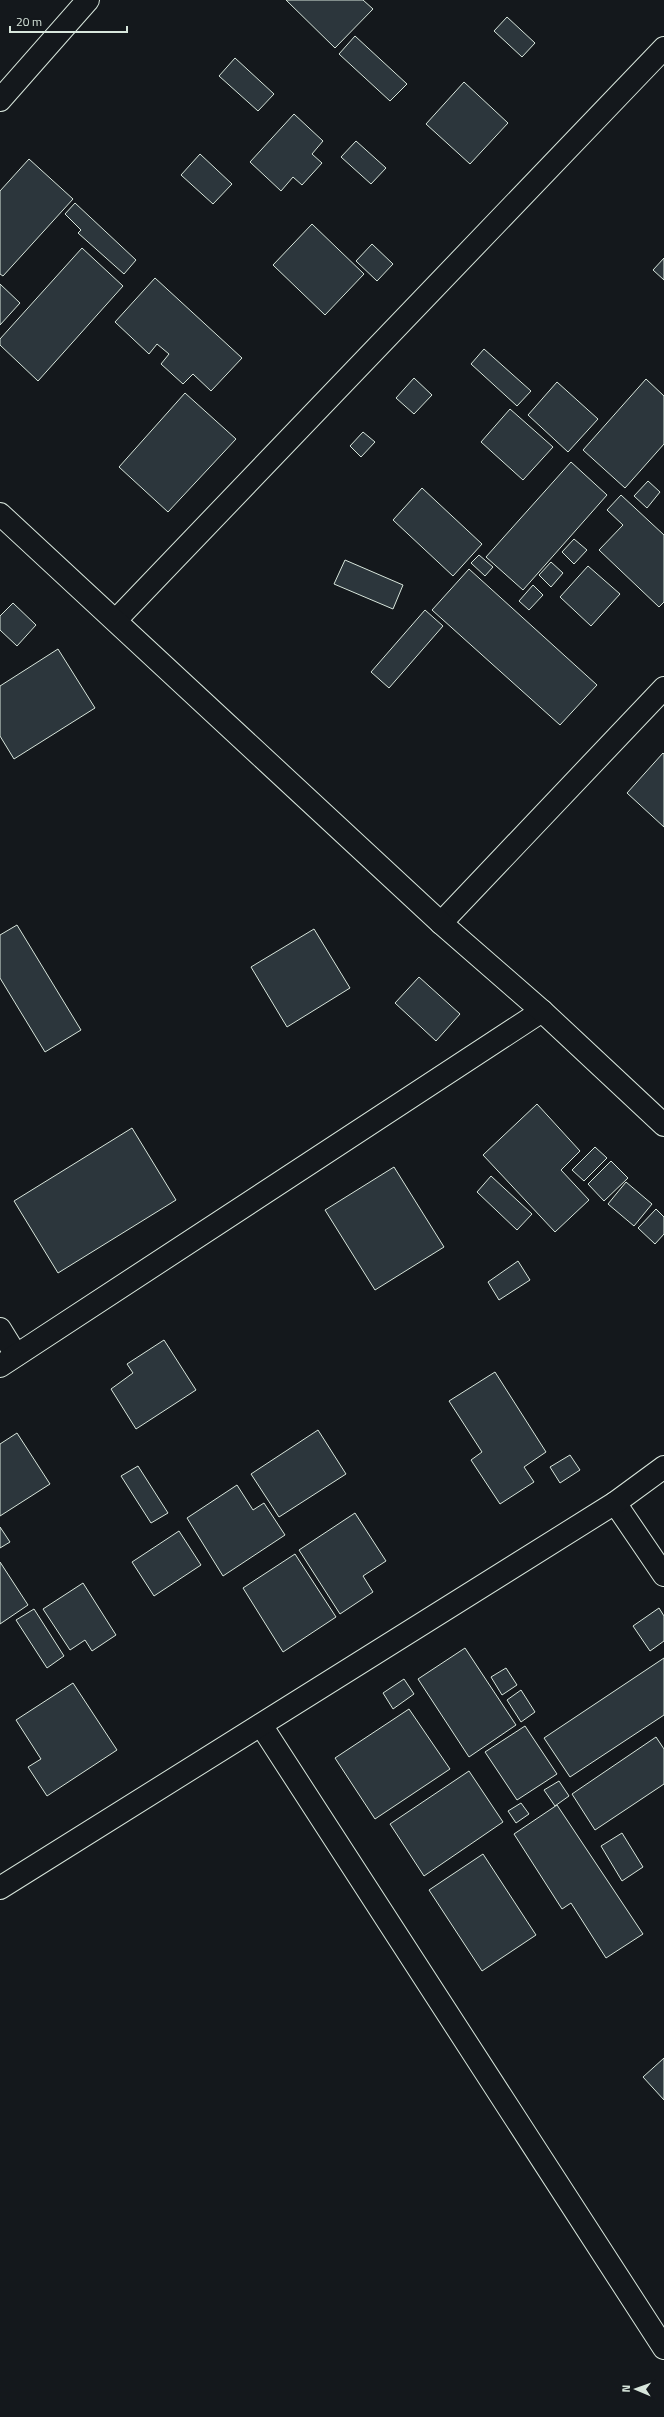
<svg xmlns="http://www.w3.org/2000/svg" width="664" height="2417" font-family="'Titillium Web',sans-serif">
<rect width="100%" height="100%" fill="#14181c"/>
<!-- building -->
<g fill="#2c363c" stroke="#d8e6dc">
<polygon points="286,0 363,0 373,9 335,48"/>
<polygon points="507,17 535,43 522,57 494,31"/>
<polygon points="355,36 407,84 390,101 339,54"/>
<polygon points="235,58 274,94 258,111 219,76"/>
<polygon points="464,82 508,123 470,164 426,124"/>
<polygon points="294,114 323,141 312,154 322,163 302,185 293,177 281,191 250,162"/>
<polygon points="356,141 386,168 371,184 341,157"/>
<polygon points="200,154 232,184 213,204 181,175"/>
<polygon points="29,159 73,199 3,276 0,274 0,191"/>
<polygon points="75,203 136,260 124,274 78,233 81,230 65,214"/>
<polygon points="312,224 364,274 325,315 273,265"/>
<polygon points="372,244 393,264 377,281 356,261"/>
<polygon points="82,248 123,286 38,381 0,345 0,339"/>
<polygon points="664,258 664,280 653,270"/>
<polygon points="155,278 242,358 211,391 193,374 183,384 161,364 169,354 157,344 149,354 115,322"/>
<polygon points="0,284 20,303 0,325"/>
<polygon points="484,349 531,391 517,406 471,364"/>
<polygon points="414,378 432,395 414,414 396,398"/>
<polygon points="646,379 664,396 664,444 625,488 583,450"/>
<polygon points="557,382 598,419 568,452 528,415"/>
<polygon points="185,393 236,439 168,512 119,467"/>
<polygon points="510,409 553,447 523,480 481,442"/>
<polygon points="363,432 375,442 361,457 350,446"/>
<polygon points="571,462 607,495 523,590 486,557"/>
<polygon points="648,481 660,492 647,508 634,496"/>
<polygon points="422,488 482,544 453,576 393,520"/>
<polygon points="621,495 664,535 664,602 659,607 599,550 623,525 607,510"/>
<polygon points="574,539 587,550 574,564 562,552"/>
<polygon points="479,555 493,567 485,576 471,563"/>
<polygon points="345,560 403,585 393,609 334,584"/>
<polygon points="551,562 563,573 551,587 539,575"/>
<polygon points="588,566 620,594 591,626 560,597"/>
<polygon points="469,569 597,685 560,725 432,610"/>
<polygon points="533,585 543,595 529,610 519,601"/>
<polygon points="13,603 36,625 17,646 0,630 0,616"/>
<polygon points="425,610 443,626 389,688 371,672"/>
<polygon points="58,649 95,708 14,759 0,736 0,686"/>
<polygon points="663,753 664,754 664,827 627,793"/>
<polygon points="17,925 81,1030 45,1052 0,978 0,935"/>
<polygon points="314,929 350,988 287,1027 251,967"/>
<polygon points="419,977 460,1014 436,1041 395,1003"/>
<polygon points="537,1104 580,1151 561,1170 589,1200 555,1232 483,1155"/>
<polygon points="132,1128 176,1200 58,1273 14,1201"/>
<polygon points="595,1147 607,1158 584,1181 572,1170"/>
<polygon points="611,1161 628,1178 604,1201 588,1184"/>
<polygon points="394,1167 444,1247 375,1290 325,1210"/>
<polygon points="491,1176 532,1214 517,1230 477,1192"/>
<polygon points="626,1182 652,1204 634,1226 608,1204"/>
<polygon points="656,1209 664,1217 664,1234 655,1244 638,1228"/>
<polygon points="518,1261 530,1280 499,1300 488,1282"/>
<polygon points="164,1340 196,1390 136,1429 111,1389 133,1373 127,1364"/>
<polygon points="495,1372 546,1452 524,1467 534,1482 500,1504 471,1460 482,1452 449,1401"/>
<polygon points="318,1430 346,1474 279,1517 251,1474"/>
<polygon points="17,1433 50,1484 0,1516 0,1444"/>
<polygon points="570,1455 580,1470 560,1483 550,1467"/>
<polygon points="138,1466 168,1513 151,1523 121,1476"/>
<polygon points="237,1485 253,1510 264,1503 285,1535 223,1576 187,1518"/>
<polygon points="355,1513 386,1561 363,1576 373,1592 340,1614 299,1550"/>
<polygon points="0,1527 10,1542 0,1548"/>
<polygon points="179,1531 201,1565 154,1596 132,1562"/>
<polygon points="295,1554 336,1617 283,1652 243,1588"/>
<polygon points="0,1562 28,1605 0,1624"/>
<polygon points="83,1583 116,1635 92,1651 85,1640 70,1650 43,1609"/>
<polygon points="659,1608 664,1616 664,1641 650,1651 633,1626"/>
<polygon points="34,1609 64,1656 47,1668 16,1620"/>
<polygon points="465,1648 516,1725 469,1757 418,1679"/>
<polygon points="664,1658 664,1715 570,1777 544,1738"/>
<polygon points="506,1668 517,1685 502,1695 491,1677"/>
<polygon points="404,1679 414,1694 393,1709 383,1693"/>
<polygon points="73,1683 117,1750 47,1796 28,1767 41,1759 16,1720"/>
<polygon points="521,1690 535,1712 521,1722 507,1700"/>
<polygon points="409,1709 450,1769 375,1819 335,1758"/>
<polygon points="525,1726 557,1774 517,1800 485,1752"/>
<polygon points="656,1737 664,1749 664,1784 595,1830 572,1794"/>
<polygon points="469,1771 503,1822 424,1876 390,1824"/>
<polygon points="559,1781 569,1796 555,1806 544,1790"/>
<polygon points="521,1803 529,1814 516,1823 508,1811"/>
<polygon points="557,1805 643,1934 606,1958 571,1903 562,1909 514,1834"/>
<polygon points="622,1833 643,1867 622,1881 601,1846"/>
<polygon points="483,1854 536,1935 482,1971 429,1890"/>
<polygon points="664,2058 664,2100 643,2077"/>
</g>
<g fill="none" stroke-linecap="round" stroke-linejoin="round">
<defs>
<g id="street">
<polyline points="0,100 88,0"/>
<polyline points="116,620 664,48"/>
<polyline points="441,923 664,688"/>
<polyline points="0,1329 16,1355"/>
<polyline points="0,1366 542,1011"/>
<polyline points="615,1503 664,1575"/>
<polyline points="261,1725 664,2348"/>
<polyline points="0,1888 615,1503 664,1467"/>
</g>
<polyline id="secondary" points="0,514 441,923 542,1011 664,1125"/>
</defs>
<!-- street casing -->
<use href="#street" stroke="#d8e6dc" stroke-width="24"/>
<!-- secondary casing -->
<use href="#secondary" stroke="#d8e6dc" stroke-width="24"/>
<!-- street -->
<use href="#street" stroke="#14181c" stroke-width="22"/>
<!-- secondary -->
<use href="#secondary" stroke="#14181c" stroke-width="22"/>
</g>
<!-- north arrow -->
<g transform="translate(636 2389) rotate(272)" stroke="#14181c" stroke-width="3" paint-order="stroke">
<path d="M0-3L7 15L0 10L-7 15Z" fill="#d8e6dc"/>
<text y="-6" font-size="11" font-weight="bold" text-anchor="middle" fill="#d8e6dc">N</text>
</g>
<!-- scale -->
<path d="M10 26v6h117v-6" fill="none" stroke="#d8e6dc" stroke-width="2"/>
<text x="16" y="26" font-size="12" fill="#d8e6dc" stroke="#14181c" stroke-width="3" paint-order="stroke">20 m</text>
</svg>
